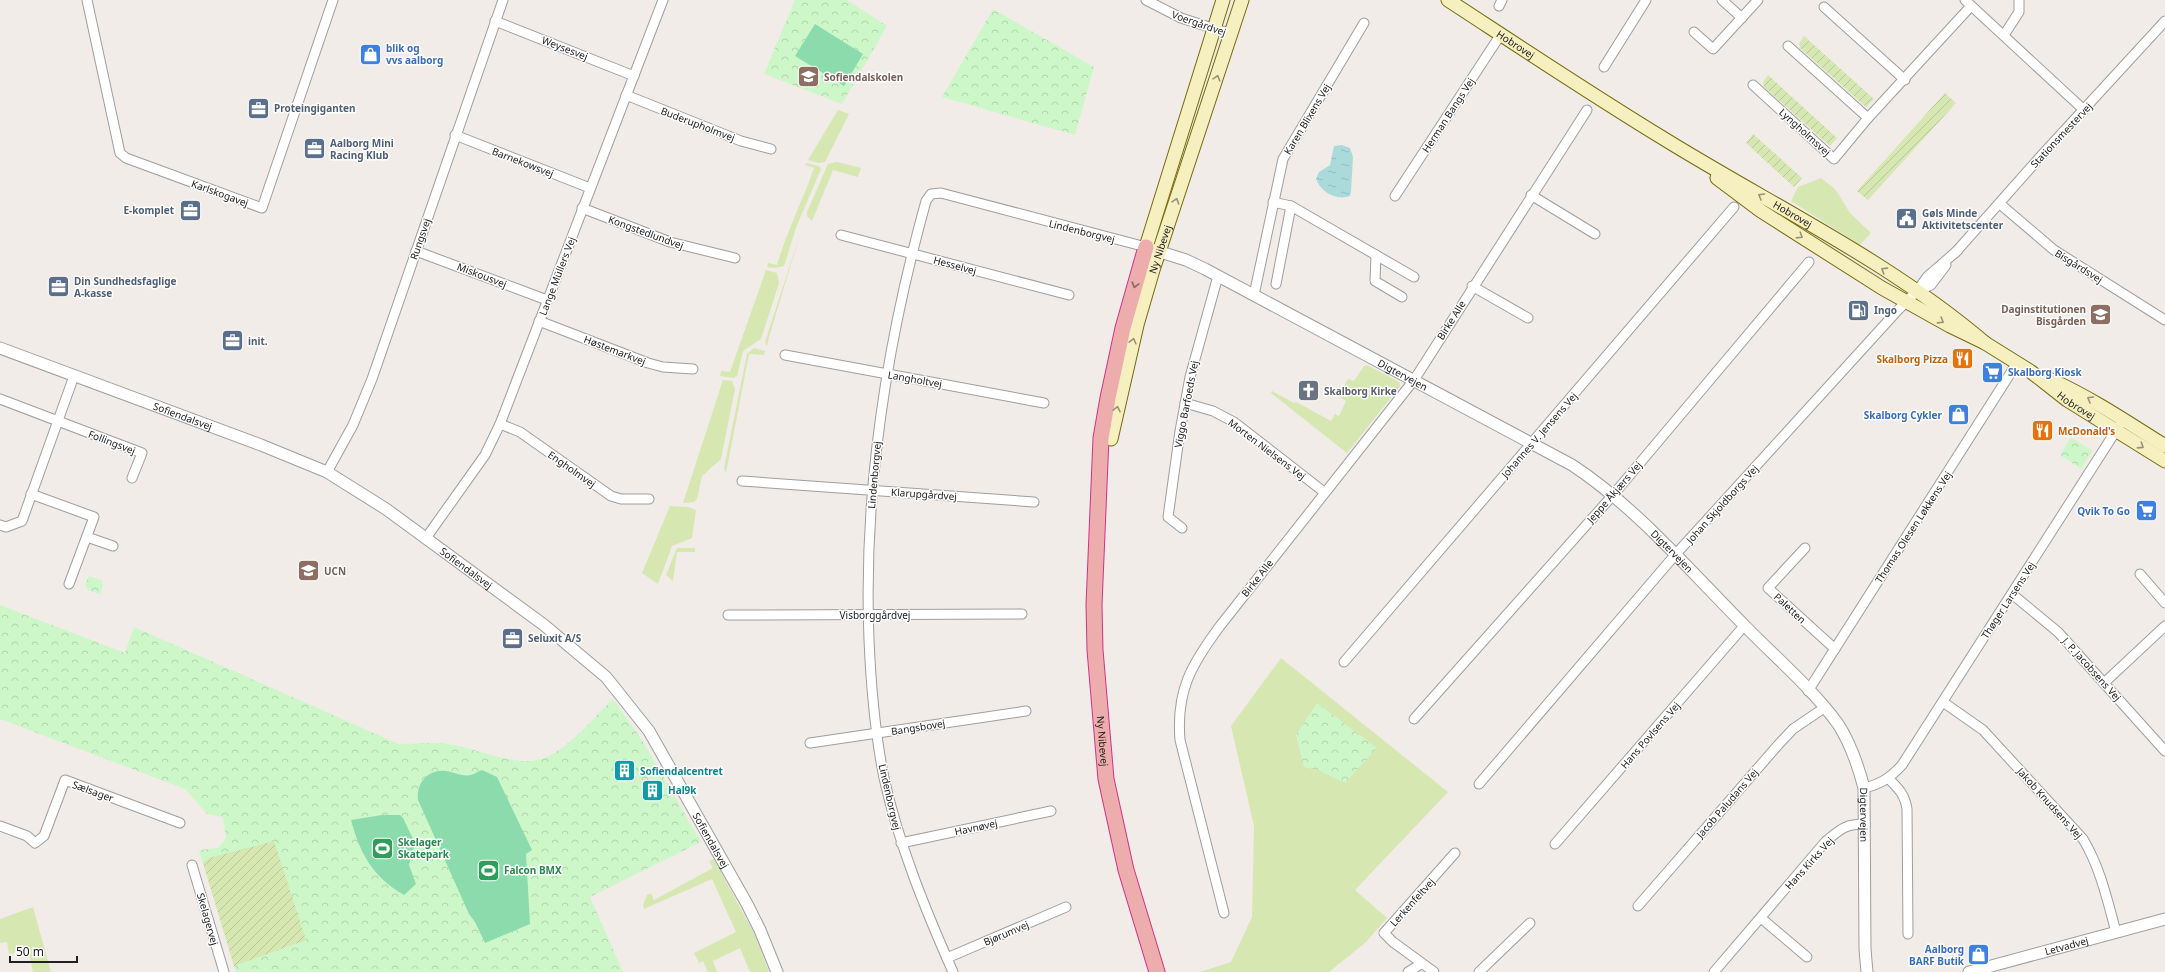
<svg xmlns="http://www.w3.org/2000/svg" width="2165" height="972" font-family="'Noto Sans',sans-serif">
<defs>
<pattern id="park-crowns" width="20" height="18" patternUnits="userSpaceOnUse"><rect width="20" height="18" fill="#cef7c9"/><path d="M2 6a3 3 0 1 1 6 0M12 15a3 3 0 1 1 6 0" fill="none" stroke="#b1d3ac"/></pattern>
<pattern id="garden-furrows" width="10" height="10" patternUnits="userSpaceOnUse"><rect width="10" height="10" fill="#d6e7b2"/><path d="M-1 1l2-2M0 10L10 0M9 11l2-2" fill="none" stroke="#b7c699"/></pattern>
<pattern id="water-ripples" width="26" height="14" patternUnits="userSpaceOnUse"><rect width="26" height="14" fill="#abdadb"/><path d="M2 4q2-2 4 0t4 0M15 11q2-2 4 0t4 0" fill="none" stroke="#93bbbc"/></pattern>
</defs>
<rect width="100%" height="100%" fill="#f1ece8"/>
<!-- grass -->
<g fill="#d6e7b2">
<polygon points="838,110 849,114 825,162 819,163 808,160"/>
<polygon points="837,162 861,168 858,177 833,170 812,221 807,216 807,212 828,164"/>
<path d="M 806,163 L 819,166 L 821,169 L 797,225 L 784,266 L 775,268 L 767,267 L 768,263 L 777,265 C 787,231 803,200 814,168 L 805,165 Z"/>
<polygon points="1821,178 1835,189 1850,213 1871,233 1860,245 1791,201 1798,187"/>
<polygon points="801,231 769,337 767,347 765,342"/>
<polygon points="766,270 777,273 779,283 761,339 743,351 737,376 734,378 720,376 721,371 730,372"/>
<polygon points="754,348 765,351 764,355 749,354 726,473 724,468 747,354"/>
<polygon points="1367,365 1399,382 1400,386 1347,453 1271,393 1272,391 1294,403 1296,402 1331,421 1335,414 1339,416 1346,401 1338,396 1348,379 1354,381 1364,366"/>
<polygon points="723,380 732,381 735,389 721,459 702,476 697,499 694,502 683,503"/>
<polygon points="670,506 688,507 696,510 692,538 672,546 658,584 642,573"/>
<polygon points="677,548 695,548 695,552 677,552 673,581 666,575"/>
<polygon points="1281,658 1448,792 1355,890 1387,918 1366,942 1329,972 1200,972 1231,962 1252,917 1254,826 1231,726"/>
<polygon points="714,859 756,937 769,972 750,972 740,948 713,961 717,972 708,972 703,961 699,963 694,953 736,932 712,879 644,909 643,905 647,895 651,893 654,900 713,868 709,861"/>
<polygon points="33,907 51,972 33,972 28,950 9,954 7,942 0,943 0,919"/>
</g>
<!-- park -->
<g fill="url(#park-crowns)">
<polygon points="795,0 847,0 887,26 842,104 764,74"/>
<polygon points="993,9 1094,67 1075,135 942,97"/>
<polygon points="2071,437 2092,451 2081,469 2060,455"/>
<polygon points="89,576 101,580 103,585 100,594 88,590 85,585"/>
<path d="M 0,605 L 125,653 L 134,627 L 399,744 C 415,744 433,742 448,744 C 479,748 521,771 549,756 C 574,743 593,718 613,699 L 642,740 L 701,842 L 590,897 L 623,972 L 236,972 L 199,850 L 218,848 L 226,838 L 223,817 L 207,814 L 185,789 L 0,719 Z"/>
<polygon points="1317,703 1377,748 1345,783 1318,770 1304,767 1296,735"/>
</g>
<!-- garden -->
<g fill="url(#garden-furrows)">
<polygon points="1804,36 1874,99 1866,107 1800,48 1799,44"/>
<polygon points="1768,75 1837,138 1830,146 1764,87 1763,82"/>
<polygon points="1945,93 1956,103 1868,200 1857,191"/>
<polygon points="1753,134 1802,178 1794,187 1746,143"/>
<polygon points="274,841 306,940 234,966 203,863 209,858"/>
</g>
<!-- pitch -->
<g fill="#8bdbac">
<polygon points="815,24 863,54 844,86 795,56"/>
<path d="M 482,770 L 497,777 L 532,850 L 526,854 L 530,924 L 485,943 L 475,922 L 469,914 L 418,800 C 416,783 428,769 446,771 C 454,772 462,777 471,775 C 475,774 478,771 482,770 Z"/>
<path d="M 382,815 L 400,815 L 403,818 L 415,843 L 409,865 L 416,884 L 404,895 C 373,877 360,854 351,820 Z"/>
</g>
<!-- water -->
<path fill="url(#water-ripples)" d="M 1342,145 L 1350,148 L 1353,157 L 1351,192 L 1350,196 C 1336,201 1321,192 1316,179 L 1319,172 L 1330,165 L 1334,146 Z"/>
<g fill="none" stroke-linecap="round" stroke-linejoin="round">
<defs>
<g id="minor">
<polyline points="87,0 120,153 126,158 262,208 333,0"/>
<polyline points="1146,0 1181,18 1231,34"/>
<polyline points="1722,0 1742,18"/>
<polyline points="1965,0 2084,110"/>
<polyline points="1499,6 1502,0"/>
<polyline points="1824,7 1905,80"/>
<polyline points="495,21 634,76"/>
<polyline points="1694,32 1713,49 1758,0"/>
<polyline points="2004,35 2019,12 2019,0"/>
<polyline points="1788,46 1868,118"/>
<polyline points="1604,67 1646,0"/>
<polyline points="1753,85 1834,159 1868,118 1971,6"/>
<polyline points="626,95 741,141 771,149"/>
<polyline points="455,135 590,188"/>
<polyline points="1531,195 1595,234"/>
<polyline points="1395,196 1501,34"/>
<polyline points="1273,202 1291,206 1414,277"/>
<polyline points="2000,204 2054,250 2165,320"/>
<polyline points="582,208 670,242 735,258"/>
<polyline points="841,235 1069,295"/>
<polyline points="416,251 547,300"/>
<polyline points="1955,253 2041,156 2165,21"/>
<polyline points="1376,255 1375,281 1402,297"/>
<polyline points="1276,284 1291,206"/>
<polyline points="1472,286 1528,318"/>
<polyline points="1917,291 1931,285 1946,265"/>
<polyline points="1254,295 1283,159 1364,23"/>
<polyline points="539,321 648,363 663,367 693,369"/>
<polyline points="785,355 1044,403"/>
<polyline points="0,399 142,453 132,478"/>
<polyline points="1185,403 1213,411 1234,422 1324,492"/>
<polyline points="500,424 520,432 611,496 621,499 649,499"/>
<polyline points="327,472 353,425 372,379 503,0"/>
<polyline points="742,481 1034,502"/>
<polyline points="31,494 94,517 69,584"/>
<polyline points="0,525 6,527 22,521 74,376"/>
<polyline points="1182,528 1168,517 1180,431 1190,377 1218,276"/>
<polyline points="87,537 113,546"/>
<polyline points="426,538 485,455 500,424 663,0"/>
<polyline points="1805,548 1768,588 1835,649"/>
<polyline points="2140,574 2165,603"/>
<polyline points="2012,594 2058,632 2165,751"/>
<polyline points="728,615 1022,614"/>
<polyline points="1344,662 1734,207"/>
<polyline points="2104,683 2165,626"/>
<polyline points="1808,691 2017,363"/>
<path d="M 1943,702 L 1983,730 L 2083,839 C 2100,867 2107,899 2116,932"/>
<polyline points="1414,719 1613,495 1809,262"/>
<polyline points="810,743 1026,711"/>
<path d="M 1889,779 C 1899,789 1905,795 1907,809 L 1908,934"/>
<polyline points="1479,784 1675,555 1898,310 1917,291 1927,277 1958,250"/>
<path d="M 1864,788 C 1881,784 1890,778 1902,765 L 2119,426"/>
<polyline points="0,826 27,836 35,843 44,836 65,780 180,823"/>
<polyline points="901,843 1051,811"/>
<polyline points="1555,844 1744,626"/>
<polyline points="192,865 224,972"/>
<polyline points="1638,906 1778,745 1793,729 1824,708"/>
<path d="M 1224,913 L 1180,740 C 1176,691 1191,665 1220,626 L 1414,380 L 1587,110"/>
<polyline points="1761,918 1807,957"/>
<polyline points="947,958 1066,907"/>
<path d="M 953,972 C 925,909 899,845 884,778 C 875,733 871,686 869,640 C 863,490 886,345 926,201 L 931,194 L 941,193 L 1146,247"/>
<polyline points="1408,972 1421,964"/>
<polyline points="1434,972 1393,942 1384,933 1455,853"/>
<polyline points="1479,972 1530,923"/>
<path d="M 1714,972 L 1826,841 C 1841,829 1845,824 1865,824"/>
</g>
<g id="tertiary">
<path id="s1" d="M 1151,249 L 1186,260 L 1205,269 L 1572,465 C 1636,507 1690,571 1744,625 C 1775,657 1812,688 1838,724 C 1851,744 1858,765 1864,788 L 1865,949 L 1867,972"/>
<path id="s2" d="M 0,348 L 261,445 L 327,472 L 386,509 L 544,625 L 606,677 L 649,731 L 747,904 L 760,930 L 777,972"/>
<path id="s3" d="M 1969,972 L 2165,919"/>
</g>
<g id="secondary">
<path id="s4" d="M 1448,0 C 1520,47 1592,95 1666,140 C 1773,206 1889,261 1985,343"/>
<path id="s5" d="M 1717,178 L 1761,211 L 1882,288 L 1950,326 L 1985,343 L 2030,371 L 2067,400 L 2165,461"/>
<polyline points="1146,247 1223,0"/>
<path d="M 2049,379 C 2090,397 2127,422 2165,446"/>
<path id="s6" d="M 1111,439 L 1137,325 L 1153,270 L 1242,0"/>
</g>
<g id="trunk">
<path id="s7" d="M 1146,247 L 1123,328 L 1108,398 L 1101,438 L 1094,605 L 1095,650 L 1106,779 L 1126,870 L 1157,972"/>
</g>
</defs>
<!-- minor casing -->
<use href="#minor" stroke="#9e9e9e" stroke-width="11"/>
<!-- tertiary casing -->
<use href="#tertiary" stroke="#9e9e9e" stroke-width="13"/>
<!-- secondary casing -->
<use href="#secondary" stroke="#746b0c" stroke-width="15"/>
<!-- trunk casing -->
<use href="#trunk" stroke="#d23288" stroke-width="17"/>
<!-- minor -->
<use href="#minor" stroke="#fff" stroke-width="9"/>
<!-- tertiary -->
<use href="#tertiary" stroke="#fff" stroke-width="11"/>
<!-- secondary -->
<use href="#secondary" stroke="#f6efc0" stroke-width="13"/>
<!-- trunk -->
<use href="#trunk" stroke="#edadac" stroke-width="15"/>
</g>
<!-- one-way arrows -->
<defs><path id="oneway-chevron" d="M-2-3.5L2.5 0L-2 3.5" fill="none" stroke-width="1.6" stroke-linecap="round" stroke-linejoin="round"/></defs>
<g stroke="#969278">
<use href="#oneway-chevron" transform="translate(1217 78) rotate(-73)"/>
<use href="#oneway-chevron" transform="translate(1761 196) rotate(-150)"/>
<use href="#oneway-chevron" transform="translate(1176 201) rotate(-72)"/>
<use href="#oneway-chevron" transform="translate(1800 236) rotate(32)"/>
<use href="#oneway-chevron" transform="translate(1884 270) rotate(-148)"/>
<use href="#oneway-chevron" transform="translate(1941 321) rotate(32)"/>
<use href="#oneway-chevron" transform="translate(1133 341) rotate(-76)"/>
<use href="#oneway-chevron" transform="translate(2090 399) rotate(-150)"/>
<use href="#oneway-chevron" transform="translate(1117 409) rotate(-78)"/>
<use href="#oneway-chevron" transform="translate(2141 446) rotate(33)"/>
</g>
<use stroke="#876766" href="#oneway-chevron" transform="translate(1135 285) rotate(105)"/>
<!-- icons -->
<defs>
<symbol id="shop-square" viewBox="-11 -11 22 22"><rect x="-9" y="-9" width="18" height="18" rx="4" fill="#3f7fe0" stroke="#fff"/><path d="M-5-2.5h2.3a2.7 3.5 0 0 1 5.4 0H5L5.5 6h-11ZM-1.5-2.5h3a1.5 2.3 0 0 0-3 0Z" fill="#fff"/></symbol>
<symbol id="school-square" viewBox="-11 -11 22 22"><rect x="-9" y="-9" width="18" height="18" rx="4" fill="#8d6e63" stroke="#fff"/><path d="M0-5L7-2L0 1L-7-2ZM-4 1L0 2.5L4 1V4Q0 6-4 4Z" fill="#fff"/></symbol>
<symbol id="office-square" viewBox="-11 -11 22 22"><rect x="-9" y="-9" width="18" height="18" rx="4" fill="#5c6f8a" stroke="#fff"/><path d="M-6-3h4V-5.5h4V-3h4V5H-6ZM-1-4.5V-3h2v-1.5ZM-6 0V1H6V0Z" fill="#fff"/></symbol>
<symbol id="civic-square" viewBox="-11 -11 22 22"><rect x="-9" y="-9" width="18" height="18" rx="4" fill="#5c6f8a" stroke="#fff"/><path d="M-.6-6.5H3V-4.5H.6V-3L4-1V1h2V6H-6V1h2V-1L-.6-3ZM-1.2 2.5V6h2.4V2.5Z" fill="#fff"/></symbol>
<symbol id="fuel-square" viewBox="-11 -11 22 22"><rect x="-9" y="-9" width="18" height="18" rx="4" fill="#5c6f8a" stroke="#fff"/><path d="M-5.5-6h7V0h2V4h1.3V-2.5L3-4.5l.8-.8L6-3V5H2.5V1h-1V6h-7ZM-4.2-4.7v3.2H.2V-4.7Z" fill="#fff"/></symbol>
<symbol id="restaurant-square" viewBox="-11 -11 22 22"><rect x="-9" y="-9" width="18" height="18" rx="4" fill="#e8710a" stroke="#fff"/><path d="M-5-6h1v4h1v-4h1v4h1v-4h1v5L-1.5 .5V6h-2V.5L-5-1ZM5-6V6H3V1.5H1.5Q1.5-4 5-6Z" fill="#fff"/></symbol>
<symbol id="supermarket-square" viewBox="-11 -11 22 22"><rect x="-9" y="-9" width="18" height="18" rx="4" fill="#3f7fe0" stroke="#fff"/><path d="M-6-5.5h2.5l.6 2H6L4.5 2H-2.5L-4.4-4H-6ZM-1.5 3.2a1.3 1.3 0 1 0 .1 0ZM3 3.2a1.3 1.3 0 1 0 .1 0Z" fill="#fff"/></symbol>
<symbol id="church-square" viewBox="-11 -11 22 22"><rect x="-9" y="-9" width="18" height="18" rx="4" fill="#6b7280" stroke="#fff"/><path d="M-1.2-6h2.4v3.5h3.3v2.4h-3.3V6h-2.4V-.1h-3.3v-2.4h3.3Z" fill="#fff"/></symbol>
<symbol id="university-square" viewBox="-11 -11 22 22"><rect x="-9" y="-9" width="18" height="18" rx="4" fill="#8d6e63" stroke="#fff"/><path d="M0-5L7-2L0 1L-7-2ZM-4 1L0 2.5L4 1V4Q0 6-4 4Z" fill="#fff"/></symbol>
<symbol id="building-square" viewBox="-11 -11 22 22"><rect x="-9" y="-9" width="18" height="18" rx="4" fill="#0f9aa8" stroke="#fff"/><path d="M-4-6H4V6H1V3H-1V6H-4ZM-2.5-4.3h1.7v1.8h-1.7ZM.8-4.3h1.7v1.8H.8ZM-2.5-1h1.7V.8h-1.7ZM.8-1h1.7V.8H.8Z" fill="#fff"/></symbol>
<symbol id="stadium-square" viewBox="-11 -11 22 22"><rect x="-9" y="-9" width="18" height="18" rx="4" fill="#2e9e5b" stroke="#fff"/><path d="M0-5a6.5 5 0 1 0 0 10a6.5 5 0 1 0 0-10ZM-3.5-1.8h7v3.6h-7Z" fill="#fff"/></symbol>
</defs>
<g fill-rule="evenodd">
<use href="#shop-square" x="358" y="42" width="25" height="25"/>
<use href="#school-square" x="796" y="64" width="25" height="25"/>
<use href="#office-square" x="246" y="96" width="25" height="25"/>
<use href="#office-square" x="302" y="136" width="25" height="25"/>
<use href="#office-square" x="178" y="198" width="25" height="25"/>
<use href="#civic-square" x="1894" y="206" width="25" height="25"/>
<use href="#office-square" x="46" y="274" width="25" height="25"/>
<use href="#fuel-square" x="1846" y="298" width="25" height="25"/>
<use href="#school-square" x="2088" y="302" width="25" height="25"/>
<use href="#office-square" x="220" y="328" width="25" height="25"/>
<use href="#restaurant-square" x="1950" y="346" width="25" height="25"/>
<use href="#supermarket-square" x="1980" y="360" width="25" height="25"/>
<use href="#church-square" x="1296" y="378" width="25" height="25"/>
<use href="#shop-square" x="1946" y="402" width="25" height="25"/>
<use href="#restaurant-square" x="2030" y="418" width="25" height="25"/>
<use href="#supermarket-square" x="2134" y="498" width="25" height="25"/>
<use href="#university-square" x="296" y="558" width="25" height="25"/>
<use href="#office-square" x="500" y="626" width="25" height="25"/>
<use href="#building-square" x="612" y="758" width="25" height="25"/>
<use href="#building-square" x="640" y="778" width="25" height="25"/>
<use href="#stadium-square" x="370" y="836" width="25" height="25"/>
<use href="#stadium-square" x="476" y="858" width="25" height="25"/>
<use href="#shop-square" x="1966" y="942" width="25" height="25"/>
</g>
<g text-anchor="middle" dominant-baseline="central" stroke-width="3" stroke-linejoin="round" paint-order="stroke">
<!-- street labels -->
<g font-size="10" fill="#212121" stroke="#fff">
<text transform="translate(1199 23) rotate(19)">Voergårdvej</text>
<text stroke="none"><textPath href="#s4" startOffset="81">Hobrovej</textPath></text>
<text transform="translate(565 48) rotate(21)">Weysesvej</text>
<text transform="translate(1448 115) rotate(-57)">Herman Bangs Vej</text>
<text transform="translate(1307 119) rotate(-59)">Karen Blixens Vej</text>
<text transform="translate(698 124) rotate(21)">Buderupholmvej</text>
<text transform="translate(1805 132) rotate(42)">Lyngholmsvej</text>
<text transform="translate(2061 135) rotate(-47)">Stationsmestervej</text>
<text transform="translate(523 162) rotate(21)">Barnekowsvej</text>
<text transform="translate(220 193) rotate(20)">Karlskogavej</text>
<text stroke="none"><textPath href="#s4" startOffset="406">Hobrovej</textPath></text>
<text transform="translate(1082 231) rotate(14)">Lindenborgvej</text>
<text transform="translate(646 232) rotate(20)">Kongstedlundvej</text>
<text transform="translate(420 239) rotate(-71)">Rungsvej</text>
<text stroke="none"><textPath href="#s6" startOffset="196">Ny Nibevej</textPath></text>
<text transform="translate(955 265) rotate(15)">Hesselvej</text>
<text transform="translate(2079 266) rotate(32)">Bisgårdsvej</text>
<text transform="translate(482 275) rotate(21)">Miskousvej</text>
<text transform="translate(557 276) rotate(-69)">Lange Müllers Vej</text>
<text transform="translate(1451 320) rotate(-58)">Birke Alle</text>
<text transform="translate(615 350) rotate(21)">Høstemarkvej</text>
<text stroke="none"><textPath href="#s1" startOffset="282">Digtervejen</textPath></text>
<text transform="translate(915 379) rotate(10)">Langholtvej</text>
<text transform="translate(1186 404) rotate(-79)">Viggo Barfoeds Vej</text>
<text stroke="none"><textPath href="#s5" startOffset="426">Hobrovej</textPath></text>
<text stroke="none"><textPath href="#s2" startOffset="195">Sofiendalsvej</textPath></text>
<text transform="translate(1539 435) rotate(-49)">Johannes V. Jensens Vej</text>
<text transform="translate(112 442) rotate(21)">Follingsvej</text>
<text transform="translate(1267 449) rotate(37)">Morten Nielsens Vej</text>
<text transform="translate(572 469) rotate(35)">Engholmvej</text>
<text transform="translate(874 475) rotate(-85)">Lindenborgvej</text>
<text transform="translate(1614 492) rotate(-49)">Jeppe Åkjærs Vej</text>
<text transform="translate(924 494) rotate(4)">Klarupgårdvej</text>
<text transform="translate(1722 504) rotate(-48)">Johan Skjoldborgs Vej</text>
<text transform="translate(1913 527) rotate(-57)">Thomas Olesen Løkkens Vej</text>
<text stroke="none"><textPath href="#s1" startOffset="606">Digtervejen</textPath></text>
<text stroke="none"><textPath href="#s2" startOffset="519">Sofiendalsvej</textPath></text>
<text transform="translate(1257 578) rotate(-52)">Birke Alle</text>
<text transform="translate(2008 600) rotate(-57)">Thøger Larsens Vej</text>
<text transform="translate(1790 608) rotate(43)">Paletten</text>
<text x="875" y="615">Visborggårdvej</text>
<text transform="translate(2092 669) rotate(48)">J. P. Jacobsens Vej</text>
<text transform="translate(918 727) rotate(-9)">Bangsbovej</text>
<text transform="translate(1650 735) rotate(-49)">Hans Povlsens Vej</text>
<text stroke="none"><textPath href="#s7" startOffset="500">Ny Nibevej</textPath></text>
<text transform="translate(93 791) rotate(20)">Sælsager</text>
<text transform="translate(890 797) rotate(77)">Lindenborgvej</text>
<text transform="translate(1727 803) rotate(-49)">Jacob Paludans Vej</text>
<text transform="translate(2050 803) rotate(48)">Jakob Knudsens Vej</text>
<text stroke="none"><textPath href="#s1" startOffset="942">Digtervejen</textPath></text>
<text transform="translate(976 827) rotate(-12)">Havnøvej</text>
<text stroke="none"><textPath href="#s2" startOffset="891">Sofiendalsvej</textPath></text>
<text transform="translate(1809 863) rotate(-48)">Hans Kirks Vej</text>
<text transform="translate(1412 902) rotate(-48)">Lerkenfeltvej</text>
<text transform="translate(208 919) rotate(74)">Skelagervej</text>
<text transform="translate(1006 933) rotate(-23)">Bjørumvej</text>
<text stroke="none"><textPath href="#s3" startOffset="101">Letvadvej</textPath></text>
</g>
<!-- shop labels -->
<g font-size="10" font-weight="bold" fill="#366cbe" stroke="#fff" text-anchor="end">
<text x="386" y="48" text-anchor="start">blik og<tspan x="386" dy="12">vvs aalborg</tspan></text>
<text x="2008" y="372" text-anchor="start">Skalborg Kiosk</text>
<text x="1942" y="415">Skalborg Cykler</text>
<text x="2130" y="511">Qvik To Go</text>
<text x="1964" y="949">Aalborg<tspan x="1964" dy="12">BARF Butik</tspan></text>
</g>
<!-- education labels -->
<g font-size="10" font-weight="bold" fill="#785e54" stroke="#fff" text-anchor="start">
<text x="824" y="77">Sofiendalskolen</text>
<text x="2086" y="309" text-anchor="end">Daginstitutionen<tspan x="2086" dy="12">Bisgården</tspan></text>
<text x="324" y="571">UCN</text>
</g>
<!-- service labels -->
<g font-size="10" font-weight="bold" fill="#4e5e75" stroke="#fff" text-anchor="start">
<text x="274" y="108">Proteingiganten</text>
<text x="330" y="143">Aalborg Mini<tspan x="330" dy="12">Racing Klub</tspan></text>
<text x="174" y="210" text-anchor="end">E-komplet</text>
<text x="1922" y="213">Gøls Minde<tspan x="1922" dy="12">Aktivitetscenter</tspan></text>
<text x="74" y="281">Din Sundhedsfaglige<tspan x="74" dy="12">A-kasse</tspan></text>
<text x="1874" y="310">Ingo</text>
<text x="248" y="341">init.</text>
<text x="528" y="638">Seluxit A/S</text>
</g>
<!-- food labels -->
<g font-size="10" font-weight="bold" fill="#c56008" stroke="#fff" text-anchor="end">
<text x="1948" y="359">Skalborg Pizza</text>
<text x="2058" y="431" text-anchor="start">McDonald's</text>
</g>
<!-- worship labels -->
<g font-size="10" font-weight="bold" fill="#5b616d" stroke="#fff" text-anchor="start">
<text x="1324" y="391">Skalborg Kirke</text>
</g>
<!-- culture labels -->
<g font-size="10" font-weight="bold" fill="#0d838f" stroke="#fff" text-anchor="start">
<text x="640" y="771">Sofiendalcentret</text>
<text x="668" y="790">Hal9k</text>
</g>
<!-- leisure labels -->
<g font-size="10" font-weight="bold" fill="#27864d" stroke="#fff" text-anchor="start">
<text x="398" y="842">Skelager<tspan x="398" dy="12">Skatepark</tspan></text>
<text x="504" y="870">Falcon BMX</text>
</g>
</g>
<!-- scale -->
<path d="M10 956v6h67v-6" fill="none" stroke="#212121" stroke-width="2"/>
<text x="16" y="956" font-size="12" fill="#212121" stroke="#ffffff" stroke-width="3" paint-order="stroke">50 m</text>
</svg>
